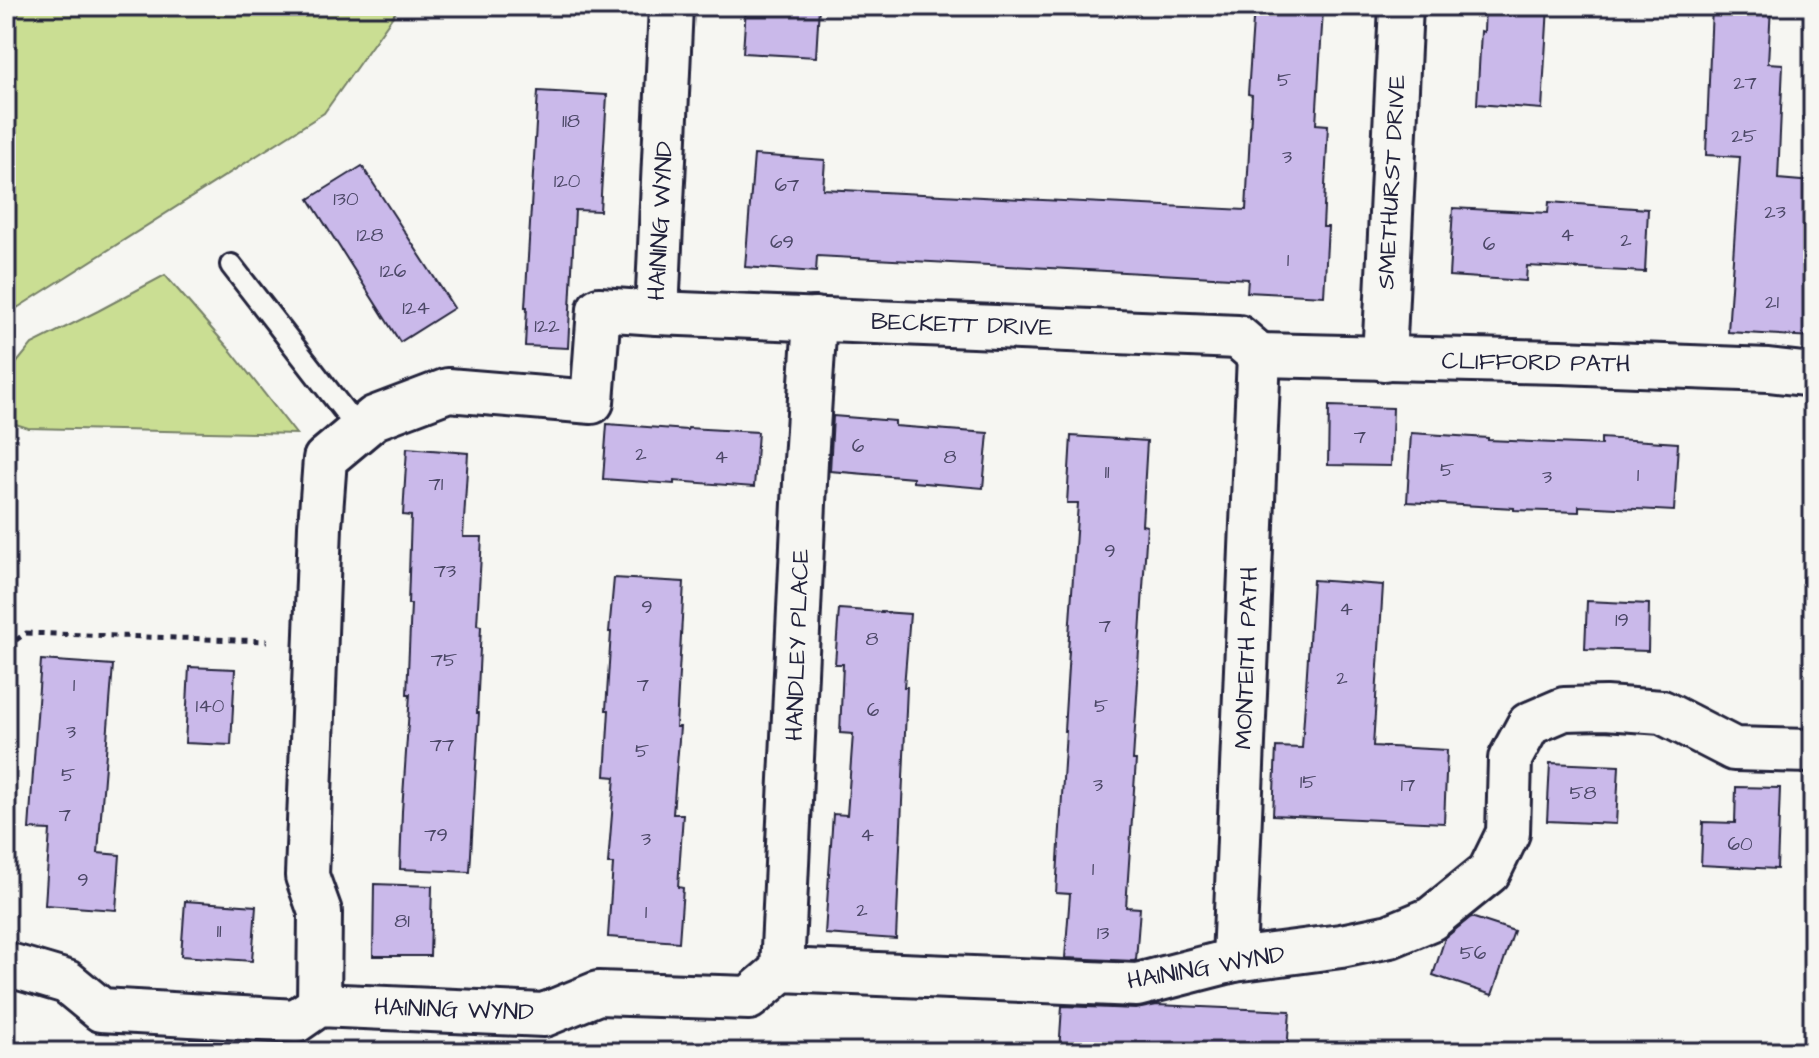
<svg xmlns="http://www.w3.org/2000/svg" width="1819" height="1058" font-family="'Architects Daughter',sans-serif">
<rect width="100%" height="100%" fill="#f6f6f2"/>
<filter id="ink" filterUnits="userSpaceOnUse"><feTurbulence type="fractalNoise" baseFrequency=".0125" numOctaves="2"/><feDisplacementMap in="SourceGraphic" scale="16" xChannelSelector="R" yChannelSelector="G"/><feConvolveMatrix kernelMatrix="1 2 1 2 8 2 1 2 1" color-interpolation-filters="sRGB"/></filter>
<g filter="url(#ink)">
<!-- green -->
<g fill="#cade93" stroke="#768067" stroke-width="2">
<polygon points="6,6 400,6 324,113 6,315"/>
<polygon points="165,275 231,351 296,434 28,428 6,421 6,376 32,344 98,311"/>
</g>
<!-- building -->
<g fill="#cab9ea" stroke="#22223b" stroke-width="2">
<polygon points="746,6 819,6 816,57 743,53"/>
<polygon points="1254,6 1323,10 1316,124 1328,125 1323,227 1328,227 1324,296 1247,292 1248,279 1106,271 817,256 816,272 745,267 754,155 825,160 823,189 1246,210 1252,95 1248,94"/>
<polygon points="1485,6 1548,6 1542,109 1477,104 1481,31 1484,32"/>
<polygon points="1712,6 1771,6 1768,63 1783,64 1778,179 1813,182 1813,337 1728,332 1740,157 1706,155"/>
<polygon points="538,91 607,95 600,211 575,210 568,348 525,346 527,307 525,307"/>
<polygon points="362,166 454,308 400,342 309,199"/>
<polygon points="1549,202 1648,209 1645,272 1527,266 1526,281 1449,276 1453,208 1548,213"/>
<polygon points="1329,406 1393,408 1391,466 1328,465"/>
<polygon points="833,416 895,421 895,426 988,433 983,488 913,482 913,478 830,471"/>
<polygon points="607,424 687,430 688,428 758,432 754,487 674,481 674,484 603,479"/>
<polygon points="1411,433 1488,438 1488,440 1601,445 1601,438 1678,443 1674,511 1579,506 1579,512 1514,510 1514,508 1407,502"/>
<polygon points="1071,436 1147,441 1142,525 1147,526 1137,681 1138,681 1133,760 1136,760 1126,907 1140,908 1136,960 1134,961 1065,958 1070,894 1056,893 1066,731 1064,731 1069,651 1068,651 1078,503 1067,503"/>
<polygon points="407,448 468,453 463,537 482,537 477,625 481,626 477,713 479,713 470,872 400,869 402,811 410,694 407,694 411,604 408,604 411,516 403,515"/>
<polygon points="614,578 684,582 676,727 680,727 673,814 683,814 678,887 683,888 679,942 608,937 613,864 608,864 615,777 605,776 609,710 606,710 611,632 609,632"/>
<polygon points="1313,580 1383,585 1373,746 1447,750 1444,823 1273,815 1276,747 1302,748"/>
<polygon points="1587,601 1649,604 1648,651 1585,649"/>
<polygon points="839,609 910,614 904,687 907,687 896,939 825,934 833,814 847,815 853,734 840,733 843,664 835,664"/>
<polygon points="41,660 113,665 98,853 120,855 116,910 45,905 50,830 29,829"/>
<polygon points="189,667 235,669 231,745 185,743"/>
<polygon points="1550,763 1619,766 1616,824 1547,821"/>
<polygon points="1736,787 1780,788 1777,869 1701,865 1703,822 1735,823"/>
<polygon points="374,884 432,886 430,956 373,956"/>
<polygon points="185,901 256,906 252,961 181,956"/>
<polygon points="1471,917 1514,931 1492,995 1433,975 1445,938"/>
<polygon points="1157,1005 1290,1011 1287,1052 1059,1052 1062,1006 1136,1009"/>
</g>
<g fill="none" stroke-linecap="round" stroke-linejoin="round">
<defs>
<polyline id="service" points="231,265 359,430"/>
<g id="minor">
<polyline points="657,313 1238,337 1259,355"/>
<polyline points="1259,355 1561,362 1768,370 1813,375"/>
<polyline points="1384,359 1401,6"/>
<polyline points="1234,960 1259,355"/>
<polyline points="6,964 67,982 101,1010 296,1021 319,1005 544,1015 598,993 749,998 782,970 1137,985 1234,960 1341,946 1390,936 1431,919 1489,872 1508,833 1510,759 1529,724 1564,709 1605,708 1662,712 1734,749 1813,751"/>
<polyline points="782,970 806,461 815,319"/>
<polyline points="319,1005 320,912 307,876 320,526 325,459 374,418 448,390 592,402 599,309 657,313 671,6"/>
</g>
</defs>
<!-- service casing -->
<use href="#service" stroke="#22223b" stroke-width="26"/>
<!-- minor casing -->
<use href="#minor" stroke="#22223b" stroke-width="48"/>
<!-- path -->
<polyline stroke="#22223b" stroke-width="5" stroke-dasharray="6 6" stroke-linecap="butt" points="6,647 26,633 267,641"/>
<!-- service -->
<use href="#service" stroke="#f6f6f2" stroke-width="20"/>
<!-- minor -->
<use href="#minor" stroke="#f6f6f2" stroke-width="42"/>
</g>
</g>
<g text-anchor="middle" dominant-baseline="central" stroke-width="6" stroke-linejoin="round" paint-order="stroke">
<!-- number labels -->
<g font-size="20" fill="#4c4867">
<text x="1284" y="80">5</text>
<text x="1745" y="83">27</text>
<text x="571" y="121">118</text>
<text x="1744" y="136">25</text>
<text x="1287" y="157">3</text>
<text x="567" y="181">120</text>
<text x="787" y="185">67</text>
<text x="346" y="199">130</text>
<text x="1775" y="212">23</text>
<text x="370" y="235">128</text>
<text x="1567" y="235">4</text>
<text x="1626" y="240">2</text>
<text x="782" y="242">69</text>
<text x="1489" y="244">6</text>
<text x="1288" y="260">1</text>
<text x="393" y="271">126</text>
<text x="1772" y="302">21</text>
<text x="416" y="308">124</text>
<text x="547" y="326">122</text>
<text x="1360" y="437">7</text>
<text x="858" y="446">6</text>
<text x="641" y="454">2</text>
<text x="721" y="457">4</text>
<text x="950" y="457">8</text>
<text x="1447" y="470">5</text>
<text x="1107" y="472">11</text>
<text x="1638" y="475">1</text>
<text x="1547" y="477">3</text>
<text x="436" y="484">71</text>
<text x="1110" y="551">9</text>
<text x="445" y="571">73</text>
<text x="647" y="607">9</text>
<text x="1346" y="609">4</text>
<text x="1622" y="620">19</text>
<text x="1105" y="626">7</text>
<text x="872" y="639">8</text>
<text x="444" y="660">75</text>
<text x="1342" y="678">2</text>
<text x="74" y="685">1</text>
<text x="643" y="685">7</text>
<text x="210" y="706">140</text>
<text x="1101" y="706">5</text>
<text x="873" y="710">6</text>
<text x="71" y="732">3</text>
<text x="442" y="745">77</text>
<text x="642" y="751">5</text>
<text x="68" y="775">5</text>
<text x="1308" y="782">15</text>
<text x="1098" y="785">3</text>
<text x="1408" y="785">17</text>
<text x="1583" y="793">58</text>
<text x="65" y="815">7</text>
<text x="436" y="835">79</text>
<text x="867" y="835">4</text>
<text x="646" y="839">3</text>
<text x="1740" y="844">60</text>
<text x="1093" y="869">1</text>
<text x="83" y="880">9</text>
<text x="862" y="910">2</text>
<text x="646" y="912">1</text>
<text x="402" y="921">81</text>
<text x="219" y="931">11</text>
<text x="1103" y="933">13</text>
<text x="1473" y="953">56</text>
</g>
<!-- street labels -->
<g font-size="24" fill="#22223b" stroke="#f6f6f2">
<text transform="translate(1392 182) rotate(-87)">SMETHURST DRIVE</text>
<text transform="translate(661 221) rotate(-87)">HAINING WYND</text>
<text transform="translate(962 325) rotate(2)">BECKETT DRIVE</text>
<text transform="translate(1536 363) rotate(1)">CLIFFORD PATH</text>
<text transform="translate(798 645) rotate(-88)">HANDLEY PLACE</text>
<text transform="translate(1247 658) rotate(-88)">MONTEITH PATH</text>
<text transform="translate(1206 968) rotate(-10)">HAINING WYND</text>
<text transform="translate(454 1010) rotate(2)">HAINING WYND</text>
</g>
</g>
<!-- margin -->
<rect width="1819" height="1058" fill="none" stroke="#f6f6f2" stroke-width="32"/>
<rect x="16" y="16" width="1787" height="1026" fill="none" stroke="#22223b" stroke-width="3" filter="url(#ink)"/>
</svg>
